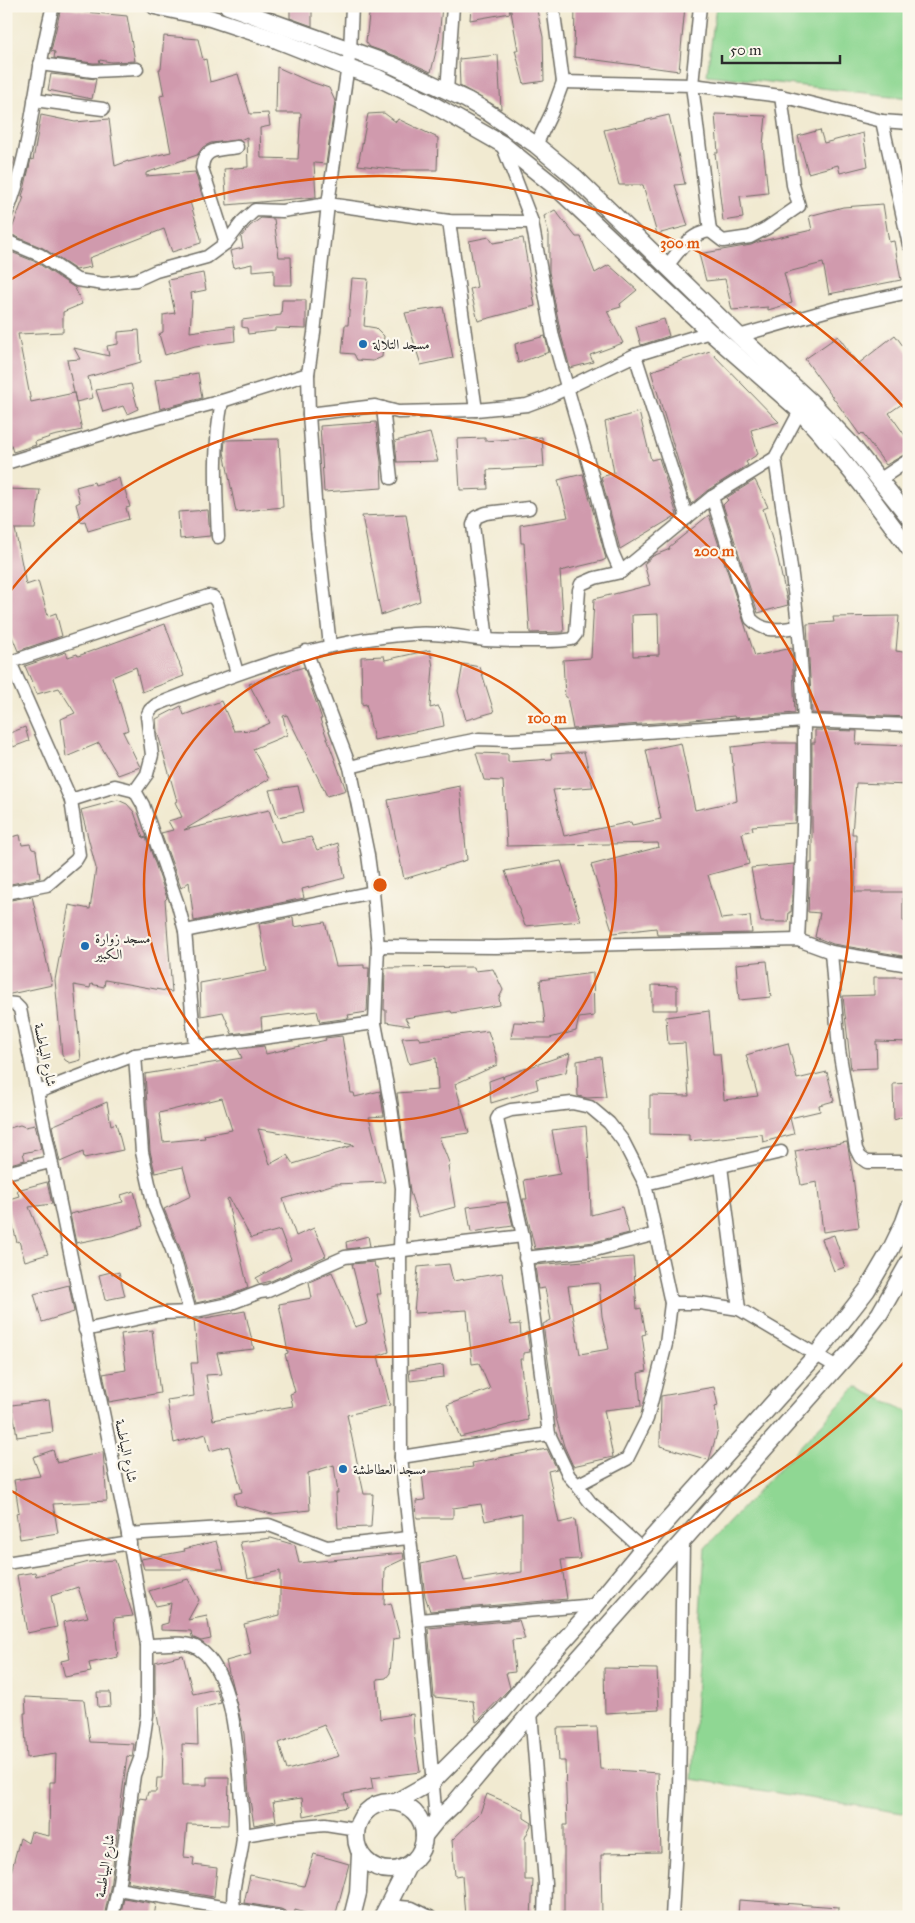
<svg xmlns="http://www.w3.org/2000/svg" width="915" height="1923" font-family="'IM FELL Great Primer',Amiri,serif">
<rect width="100%" height="100%" fill="#fbf7ec"/>
<filter id="ink" filterUnits="userSpaceOnUse"><feTurbulence type="fractalNoise" baseFrequency=".02" numOctaves="2"/><feDisplacementMap in="SourceGraphic" scale="10" xChannelSelector="R" yChannelSelector="G"/><feConvolveMatrix kernelMatrix="1 2 1 2 8 2 1 2 1" color-interpolation-filters="sRGB"/></filter>
<filter id="wash" filterUnits="userSpaceOnUse"><feTurbulence type="fractalNoise" baseFrequency=".0096" numOctaves="4" result="noise"/><feDisplacementMap in="SourceGraphic" scale="20" xChannelSelector="R" yChannelSelector="G"/><feGaussianBlur stdDeviation="1.12" result="paint"/><feColorMatrix in="noise" values="0 0 0 0 0 0 0 0 0 0 0 0 0 0 0 0 0 1.4 0 .05"/><feComposite in="paint" operator="in"/></filter>
<g filter="url(#wash)">
<rect width="100%" height="100%" fill="#f1ead1"/>
<!-- green -->
<g fill="#8fd793" stroke="#5d815f">
<polygon points="716,6 909,6 909,98 707,75"/>
<polygon points="856,1387 909,1412 909,1814 691,1779 705,1548"/>
</g>
<g id="blocks">
<!-- building -->
<g fill="#d09aad" fill-rule="evenodd">
<polygon points="290,6 312,6 312,26 290,18"/>
<polygon points="370,6 442,6 439,39 431,72 396,56 370,47 366,42"/>
<polygon points="471,6 509,6 510,13 470,20"/>
<polygon points="510,6 536,6 543,37 544,81 524,84 515,50 518,50"/>
<polygon points="575,6 685,6 679,71 574,57"/>
<polygon points="61,7 86,12 127,16 135,61 111,62 100,60 99,63 93,63 54,58 55,52 51,51"/>
<polygon points="164,36 198,39 203,60 206,59 210,82 238,74 250,114 268,113 270,126 260,128 261,158 298,159 301,113 276,113 277,67 308,81 329,88 335,101 326,164 314,163 316,197 227,205 224,169 248,167 247,137 240,140 211,143 203,147 197,155 146,173 146,176 195,172 203,198 190,202 201,238 201,243 172,252 164,229 89,258 91,267 76,270 43,248 10,234 24,197 22,196 24,190 31,159 33,160 41,115 75,122 109,119 115,166 128,161 128,162 171,152 160,96 164,95 159,69 161,69"/>
<polygon points="498,55 501,109 460,86 459,59"/>
<polygon points="51,74 96,79 92,99 48,90"/>
<polygon points="384,113 396,122 398,119 438,138 437,170 400,170 358,165 368,114"/>
<polygon points="715,114 766,116 763,145 768,193 740,196 743,218 723,221 715,153 718,153"/>
<polygon points="669,115 685,184 675,185 688,226 657,234 643,185 619,185 604,130"/>
<polygon points="820,130 824,143 863,133 868,166 840,173 838,165 808,173 798,136"/>
<polygon points="6,157 15,158 6,190"/>
<polygon points="883,204 889,242 894,241 901,280 829,294 823,263 784,273 792,303 768,310 768,307 732,310 725,279 706,281 699,254 751,245 758,242 812,230 809,216 843,207"/>
<polygon points="555,210 576,237 581,237 595,273 609,265 637,290 620,304 621,307 607,311 623,343 590,355 593,362 570,368 561,335 549,272 549,235 544,216"/>
<polygon points="261,218 274,219 279,257 291,257 292,285 274,285 274,269 252,271 252,264 234,268 230,251 243,248 241,237 250,226"/>
<polygon points="489,237 493,243 523,238 535,306 478,321 470,289 477,287 469,241"/>
<polygon points="6,250 36,262 75,288 82,304 63,312 63,332 18,334 31,402 74,393 82,430 53,436 35,442 36,445 13,452 6,428"/>
<polygon points="203,273 206,290 191,293 192,301 190,332 234,326 235,341 195,346 165,355 159,334 163,332 163,315 175,313 168,280"/>
<polygon points="352,278 368,279 364,326 376,328 384,336 382,357 373,361 357,360 354,354 342,353 345,325 348,325"/>
<polygon points="282,300 306,300 306,329 275,328 275,331 248,334 247,328 242,327 242,320 281,315"/>
<polygon points="443,307 453,358 421,365 405,313"/>
<polygon points="664,319 669,336 641,345 636,327"/>
<polygon points="139,330 141,362 88,377 93,398 76,402 67,360 80,359 74,348 109,356 107,346 118,344 118,332"/>
<polygon points="895,335 909,354 909,399 889,413 909,441 909,452 886,465 862,433 860,435 805,359 838,336 858,364"/>
<polygon points="545,336 549,352 518,363 515,344"/>
<polygon points="710,351 779,422 751,430 758,454 746,462 748,465 708,490 691,504 651,371"/>
<polygon points="198,373 202,398 160,409 155,380"/>
<polygon points="131,384 138,409 127,414 123,406 103,412 96,390"/>
<polygon points="639,412 651,460 659,458 677,515 620,549 601,477 614,473 605,422"/>
<polygon points="376,422 381,462 382,488 324,492 320,426"/>
<polygon points="430,433 438,461 397,462 395,441"/>
<polygon points="542,437 544,467 487,470 488,489 460,490 457,439 485,438 485,441"/>
<polygon points="279,439 283,507 236,512 224,452 225,440"/>
<polygon points="583,474 606,559 602,561 560,571 564,632 530,633 524,543 521,543 520,525 568,517 558,480"/>
<polygon points="119,478 122,490 125,490 130,507 126,508 129,519 88,531 85,521 81,522 76,504 80,502 76,487 94,482 95,485"/>
<polygon points="755,480 768,507 763,509 778,559 788,605 758,613 723,505 728,500 726,498"/>
<polygon points="6,489 40,490 35,529 15,529 26,585 38,581 48,616 56,613 62,636 18,651 6,622 6,578 9,577 6,567"/>
<polygon points="208,510 210,536 180,539 178,512"/>
<polygon points="406,514 420,601 381,615 362,516"/>
<path d="M 709,515 L 755,656 L 792,648 L 795,713 L 735,718 L 734,716 L 683,721 L 573,729 L 567,697 L 565,697 L 563,660 L 591,658 L 594,599 L 650,585 L 644,564 L 653,556 L 670,549 L 669,547 ZM 658,614 L 659,655 L 633,656 L 632,615 Z"/>
<polygon points="899,616 896,651 909,653 909,717 812,713 807,624 834,622 833,617"/>
<polygon points="165,624 184,676 142,692 136,667 112,677 128,730 123,732 140,767 118,775 99,743 66,757 61,719 75,713 59,688 37,694 25,666 66,652 68,657 77,654 78,656"/>
<polygon points="430,650 433,667 430,708 438,706 442,713 444,726 374,740 366,704 362,705 361,657 384,656 385,660"/>
<polygon points="463,664 480,667 494,712 466,720 458,691"/>
<polygon points="304,667 322,719 320,719 346,790 327,796 287,715 283,716 287,735 253,749 269,779 184,830 269,810 281,843 311,837 317,850 338,843 345,878 302,889 304,898 194,921 189,882 181,888 161,833 173,830 168,821 182,817 175,802 177,801 157,731 156,719 181,706 184,715 221,701 234,731 254,730 270,723 249,684"/>
<polygon points="25,727 29,741 13,747 10,733"/>
<polygon points="815,730 857,731 856,744 909,746 909,785 856,783 852,834 856,834 855,892 903,892 903,921 909,922 909,957 833,944 815,937 820,913 808,912 810,863 812,863 812,743 815,743"/>
<polygon points="681,743 695,810 737,801 731,747 768,743 796,743 795,823 752,826 753,830 742,833 749,864 708,875 721,919 750,916 752,933 657,935 656,928 613,933 591,865 659,847 658,843 507,846 503,781 484,780 476,753 508,754 508,762 552,759 551,754 584,752 593,787 553,790 564,836 631,822 632,825 661,819 646,750"/>
<polygon points="298,786 304,812 278,817 269,790"/>
<polygon points="460,786 467,860 404,879 388,800"/>
<polygon points="118,800 127,804 134,812 143,838 146,837 167,898 165,900 172,992 105,980 104,987 91,984 90,988 74,985 81,1060 70,1063 65,1060 62,1055 55,980 69,905 90,909 96,868 81,810"/>
<polygon points="20,835 22,845 30,844 32,849 36,850 40,878 6,885 6,838"/>
<polygon points="561,861 581,921 525,926 505,871"/>
<polygon points="794,864 791,912 789,912 788,922 761,922 751,868"/>
<polygon points="32,896 52,985 6,995 6,901"/>
<polygon points="293,917 294,927 325,922 336,966 364,965 364,968 369,968 367,1012 348,1015 349,1018 320,1022 317,1011 261,1018 262,1030 232,1034 223,1012 201,1016 200,983 267,971 259,924"/>
<polygon points="767,961 771,997 739,1000 736,964"/>
<polygon points="474,967 475,971 493,969 503,990 499,998 500,1005 452,1013 451,1011 405,1018 410,1026 386,1022 386,1010 384,1010 385,968"/>
<polygon points="593,973 594,1016 579,1018 576,1031 550,1038 511,1038 514,1022 545,1023 540,980"/>
<polygon points="874,977 908,977 909,1042 876,1041 877,1068 851,1069 843,996 874,995"/>
<polygon points="652,985 677,986 677,1010 652,1010"/>
<polygon points="709,1011 713,1054 720,1054 724,1100 758,1096 746,1055 788,1043 797,1079 827,1072 834,1101 819,1105 820,1111 790,1118 794,1134 763,1142 762,1134 689,1141 689,1135 650,1134 650,1095 689,1096 685,1043 668,1044 666,1017"/>
<polygon points="488,1031 497,1058 497,1065 455,1084 469,1133 439,1137 450,1165 448,1166 455,1207 418,1217 410,1192 397,1093 438,1090 436,1058 409,1064 402,1038 418,1037 420,1040"/>
<path d="M 342,1036 L 351,1093 L 354,1093 L 355,1097 L 380,1091 L 384,1116 L 369,1117 L 385,1182 L 335,1184 L 283,1199 L 296,1236 L 314,1228 L 326,1256 L 271,1281 L 259,1284 L 256,1278 L 291,1259 L 280,1230 L 251,1238 L 229,1198 L 227,1199 L 248,1288 L 227,1296 L 196,1303 L 180,1248 L 164,1209 L 191,1196 L 183,1167 L 155,1173 L 150,1151 L 145,1074 L 242,1058 L 238,1049 L 264,1046 L 266,1054 L 326,1040 L 325,1038 ZM 222,1098 L 232,1130 L 204,1135 L 205,1138 L 163,1142 L 159,1113 ZM 258,1129 L 326,1140 L 354,1145 L 293,1164 L 287,1155 L 270,1164 Z"/>
<polygon points="570,1053 566,1072 536,1079 538,1089 491,1103 489,1081 503,1076 503,1079 504,1076"/>
<polygon points="601,1057 606,1097 587,1098 578,1096 577,1061"/>
<polygon points="909,1083 909,1115 894,1120 893,1084"/>
<polygon points="107,1102 111,1125 116,1123 123,1150 84,1158 83,1152 60,1162 52,1126"/>
<polygon points="20,1125 25,1127 35,1125 41,1149 23,1153 25,1160 6,1165 6,1129"/>
<polygon points="586,1126 590,1177 591,1215 622,1207 629,1233 594,1242 535,1249 523,1199 527,1199 524,1180 560,1174 552,1130"/>
<polygon points="847,1142 853,1176 859,1227 823,1232 817,1182 801,1185 795,1151"/>
<polygon points="47,1182 52,1204 29,1207 48,1254 25,1261 19,1241 17,1242 6,1200 19,1196 17,1190"/>
<polygon points="134,1191 143,1226 112,1236 76,1243 70,1214 123,1202 121,1195"/>
<polygon points="507,1202 513,1226 471,1232 467,1207"/>
<polygon points="834,1235 845,1267 834,1271 822,1239"/>
<polygon points="368,1236 370,1246 347,1249 346,1242"/>
<path d="M 633,1257 L 637,1309 L 641,1308 L 646,1334 L 642,1335 L 647,1371 L 638,1373 L 641,1406 L 604,1410 L 613,1457 L 573,1466 L 564,1446 L 556,1418 L 543,1324 L 551,1320 L 545,1288 L 538,1289 L 535,1265 ZM 599,1283 L 602,1316 L 609,1349 L 580,1354 L 568,1286 Z"/>
<polygon points="374,1262 375,1267 377,1267 381,1294 377,1294 389,1352 378,1356 390,1405 347,1415 364,1494 373,1494 371,1527 338,1528 336,1493 338,1493 334,1465 308,1473 310,1510 272,1514 236,1505 234,1494 242,1492 229,1446 210,1451 206,1434 174,1443 167,1400 194,1396 191,1363 198,1363 194,1320 245,1311 254,1349 217,1353 222,1374 206,1375 213,1420 293,1406 290,1394 295,1392 285,1354 288,1353 279,1304 312,1298 309,1282 332,1272 355,1327 367,1323 352,1264"/>
<polygon points="449,1264 453,1281 502,1273 511,1325 520,1324 521,1336 527,1332 530,1352 523,1353 523,1359 520,1359 528,1420 460,1437 447,1405 490,1389 479,1363 472,1364 467,1310 414,1313 418,1267"/>
<polygon points="111,1272 112,1274 119,1272 125,1296 105,1300 99,1275"/>
<polygon points="69,1285 74,1312 42,1322 34,1294"/>
<polygon points="152,1330 160,1393 109,1402 103,1374 126,1370 121,1334"/>
<polygon points="443,1365 444,1377 410,1381 409,1370"/>
<polygon points="714,1387 718,1406 715,1407 718,1430 709,1460 660,1446 661,1396"/>
<polygon points="49,1400 53,1432 17,1437 12,1405"/>
<polygon points="547,1449 557,1469 548,1471 559,1523 575,1519 580,1559 561,1560 567,1599 430,1611 425,1596 421,1564 457,1556 464,1581 522,1572 522,1513 485,1521 481,1504 453,1508 453,1518 417,1518 416,1501 425,1500 422,1473 473,1467 472,1463"/>
<polygon points="53,1450 57,1463 103,1452 107,1501 53,1504 58,1533 20,1539 16,1513 19,1512 14,1480 40,1476 33,1457"/>
<path d="M 271,1538 L 295,1545 L 299,1563 L 403,1553 L 404,1559 L 385,1568 L 384,1605 L 391,1603 L 400,1638 L 393,1639 L 390,1673 L 386,1678 L 377,1679 L 380,1719 L 413,1714 L 414,1734 L 420,1772 L 371,1778 L 373,1789 L 344,1794 L 347,1807 L 304,1816 L 302,1798 L 273,1802 L 276,1821 L 254,1825 L 249,1794 L 244,1734 L 226,1661 L 251,1654 L 244,1624 L 280,1615 L 280,1571 L 248,1578 L 240,1542 ZM 324,1725 L 339,1756 L 287,1770 L 279,1743 Z"/>
<polygon points="216,1541 224,1569 144,1569 141,1559 185,1551 184,1549"/>
<polygon points="115,1560 133,1616 114,1618 118,1657 89,1663 91,1672 65,1677 61,1661 70,1659 63,1622 88,1617 78,1587 51,1596 57,1627 27,1633 17,1575 35,1572 36,1576 89,1562"/>
<polygon points="188,1579 199,1600 188,1620 207,1616 211,1639 201,1641 192,1637 191,1631 161,1630 161,1625 168,1623 171,1603 156,1606 149,1591"/>
<polygon points="519,1620 525,1639 512,1640 515,1672 506,1673 510,1688 478,1721 476,1722 473,1701 434,1697 428,1628"/>
<polygon points="183,1655 193,1694 216,1689 221,1703 197,1709 198,1745 182,1744 183,1785 207,1785 207,1777 229,1777 228,1825 187,1824 184,1857 194,1858 193,1865 217,1868 214,1897 127,1882 139,1798 146,1799 148,1792 156,1792 157,1778 162,1778 163,1749 155,1703 155,1662"/>
<polygon points="604,1668 657,1669 659,1710 605,1713"/>
<polygon points="97,1692 110,1692 111,1706 98,1707"/>
<polygon points="25,1697 84,1700 90,1742 134,1744 132,1757 127,1756 110,1888 104,1917 6,1917 6,1891 20,1838 28,1843 31,1832 49,1836 50,1782 55,1782 56,1754 27,1758 24,1713 26,1713"/>
<polygon points="597,1727 600,1769 658,1773 661,1852 604,1853 604,1855 601,1855 602,1917 564,1917 564,1825 567,1825 565,1761 559,1761 557,1728"/>
<polygon points="487,1794 524,1810 524,1818 532,1823 525,1838 525,1880 533,1880 531,1917 465,1917 462,1875 455,1876 452,1840 480,1813"/>
<polygon points="314,1854 349,1864 335,1917 319,1917 295,1910 294,1917 292,1917 287,1916 285,1911 281,1909 244,1903 250,1875 304,1886"/>
<polygon points="124,1898 156,1904 154,1917 120,1917"/>
<polygon points="739,1900 838,1907 838,1917 738,1917"/>
</g>
</g>
</g>
<g filter="url(#ink)">
<use href="#blocks" fill-opacity="0" stroke="#706e65" stroke-width="1"/>
<g fill="none" stroke-linecap="round" stroke-linejoin="round">
<defs>
<g id="minor">
<path d="M 553,6 L 563,82 L 692,85 L 710,231 C 689,234 679,251 667,266"/>
<polyline points="700,6 692,85 781,96 882,121 909,123"/>
<polyline points="40,64 93,71 137,69"/>
<polyline points="447,91 453,6"/>
<polyline points="34,100 103,109"/>
<polyline points="882,121 909,245"/>
<polyline points="502,144 532,222 553,337 597,493 612,552 621,572"/>
<polyline points="536,145 552,112 563,82"/>
<path d="M 6,215 C 33,149 34,75 53,6"/>
<polyline points="449,221 476,410"/>
<polyline points="710,231 723,241 750,237 767,228 799,206 793,185 781,96"/>
<polyline points="6,241 40,255 77,280 104,284 136,280 156,271 207,257 226,243 243,221 255,210 282,211 328,204 449,221 532,222"/>
<path d="M 226,243 L 202,168 C 203,147 220,150 237,147"/>
<polyline points="739,336 836,308 909,292"/>
<polyline points="635,355 687,518"/>
<polyline points="383,408 391,478"/>
<polyline points="309,414 375,406 398,412 476,410 527,405 546,398 635,355 710,332"/>
<path d="M 775,458 C 784,521 795,584 800,647 C 808,744 803,843 798,940"/>
<polyline points="6,463 132,425 222,401 308,374"/>
<polyline points="879,480 909,460"/>
<path d="M 712,497 L 751,619 C 766,634 779,629 798,627"/>
<path d="M 218,537 C 216,491 213,447 222,401"/>
<polyline points="487,640 473,525 476,517 486,513 529,508"/>
<polyline points="330,646 317,529 309,414 308,374 314,333 328,204 350,51 352,6"/>
<polyline points="306,651 350,767 368,855 373,892 378,946 375,1023 391,1107 402,1188 400,1249 401,1457 419,1620 436,1821"/>
<polyline points="6,657 10,662 208,596 213,597 217,602 237,673"/>
<polyline points="10,662 71,800 115,786 135,791 143,805 178,905 185,931 195,1047"/>
<polyline points="350,767 398,755 479,739 510,740 590,736 804,721 909,725"/>
<path d="M 135,791 L 147,774 L 152,755 L 147,716 L 150,710 L 156,705 C 239,672 322,640 413,634 C 437,632 461,637 485,640 C 500,641 515,641 530,641 C 545,641 558,642 572,639 L 576,634 L 579,590 L 581,584 L 595,578 L 621,572 L 712,497 L 775,458 L 800,411"/>
<polyline points="6,893 47,885 76,860 79,855 71,800"/>
<polyline points="185,931 373,892"/>
<polyline points="378,946 496,947 798,940 831,952 909,965"/>
<polyline points="831,952 839,1050 856,1149 860,1157 867,1162 909,1162"/>
<polyline points="6,1003 15,1004 20,1009 128,1534 147,1645 147,1715 141,1756 134,1775 118,1889 112,1917"/>
<polyline points="135,1055 142,1152 154,1206 172,1250 190,1312"/>
<polyline points="38,1092 135,1055 375,1023"/>
<polyline points="721,1166 739,1309"/>
<polyline points="6,1173 50,1162"/>
<polyline points="645,1184 781,1152"/>
<polyline points="525,1258 595,1250 656,1234"/>
<polyline points="671,1303 700,1303 739,1309 837,1367"/>
<polyline points="85,1330 164,1313 190,1312 229,1304 260,1292 268,1291 345,1257 523,1236"/>
<polyline points="401,1457 549,1434"/>
<polyline points="577,1485 627,1459 647,1419 666,1344 671,1303 656,1234 645,1184 623,1141 609,1123 590,1107 572,1103 538,1107 511,1110 500,1114 497,1119 523,1236 549,1434 569,1476 577,1485 590,1502 642,1549"/>
<polyline points="128,1534 269,1525 327,1547 408,1538"/>
<polyline points="6,1563 130,1543"/>
<polyline points="419,1620 596,1605"/>
<path d="M 147,1645 C 162,1645 186,1640 199,1649 C 234,1673 237,1750 240,1788 C 241,1803 244,1819 243,1834 C 243,1859 230,1883 234,1909"/>
<polyline points="531,1712 545,1883 544,1917"/>
<polyline points="244,1835 293,1827 325,1824 357,1829"/>
<polyline points="118,1889 279,1917"/>
<polyline points="387,1906 412,1908 430,1917"/>
<polyline points="672,1917 679,1791 683,1541"/>
</g>
<g id="tertiary">
<polyline points="155,6 210,18 277,40 348,68 376,77 430,103 502,144 558,189 710,332 800,411 820,433 862,485 909,548"/>
<polyline points="228,6 392,65 467,100 486,111 536,145 576,178 739,336 813,404 850,443 909,517"/>
<circle cx="390" cy="1836" r="34"/>
<polyline points="396,1802 433,1781 503,1711 546,1660 596,1605 642,1549 817,1354 867,1290 891,1249 904,1222 909,1208"/>
<polyline points="424,1836 436,1821 453,1805 531,1712 851,1351 880,1313 909,1262"/>
<polyline points="352,1917 358,1893 360,1854"/>
<polyline points="382,1917 408,1866"/>
</g>
</defs>
<!-- minor casing -->
<use href="#minor" stroke="#706e65" stroke-width="15"/>
<!-- tertiary casing -->
<use href="#tertiary" stroke="#706e65" stroke-width="19"/>
<!-- minor -->
<use href="#minor" stroke="#fff" stroke-width="12"/>
<!-- tertiary -->
<use href="#tertiary" stroke="#fff" stroke-width="16"/>
</g>
</g>
<!-- distance rings -->
<g fill="none" stroke="#df570e" stroke-width="2.5">
<circle cx="380" cy="885" r="236"/>
<path d="M8 594A472 472 0 1 1 8 1176"/>
<path d="M907 1359A709 709 0 0 1 10 1490M10 280A709 709 0 0 1 907 411"/>
</g>
<!-- markers -->
<g fill="#1f6fb2" stroke="#fbf7ec" stroke-width="2">
<circle cx="363" cy="344" r="5"/>
<circle cx="85" cy="946" r="5"/>
<circle cx="343" cy="1469" r="5"/>
</g>
<g text-anchor="middle" dominant-baseline="central" stroke-width="4.5" stroke-linejoin="round" paint-order="stroke">
<!-- poi labels -->
<g font-size="14" fill="#2b2b2b" stroke="#fbf7ec" text-anchor="start">
<text x="373" y="344">مسجد التلالة</text>
<text x="95" y="938">مسجد زوارة<tspan x="95" dy="16">الكبير</tspan></text>
<text x="353" y="1469">مسجد العطاطشة</text>
</g>
<!-- street labels -->
<g font-size="14" fill="#2b2b2b" stroke="#fbf7ec">
<text transform="translate(45 1055) rotate(78)">شارع البياطسة</text>
<text transform="translate(126 1451) rotate(78)">شارع البياطسة</text>
<text transform="translate(105 1866) rotate(-81)">شارع البياطسة</text>
</g>
</g>
<circle cx="380" cy="885" r="8" fill="#df570e" stroke="#fbf7ec" stroke-width="2.5"/>
<g font-size="15" text-anchor="middle" font-weight="bold" fill="#df570e" stroke="#fbf7ec" stroke-width="4.5" stroke-linejoin="round" paint-order="stroke">
<text x="680" y="248">300 m</text>
<text x="714" y="556">200 m</text>
<text x="547" y="723">100 m</text>
</g>
<!-- margin -->
<rect width="915" height="1923" fill="none" stroke="#fbf7ec" stroke-width="25"/>
<!-- scale -->
<path d="M722 55v8h118v-8" fill="none" stroke="#2b2b2b" stroke-width="2.5"/>
<text x="730" y="55" font-size="15" fill="#2b2b2b" stroke="#fbf7ec" stroke-width="4" paint-order="stroke">50 m</text>
</svg>
